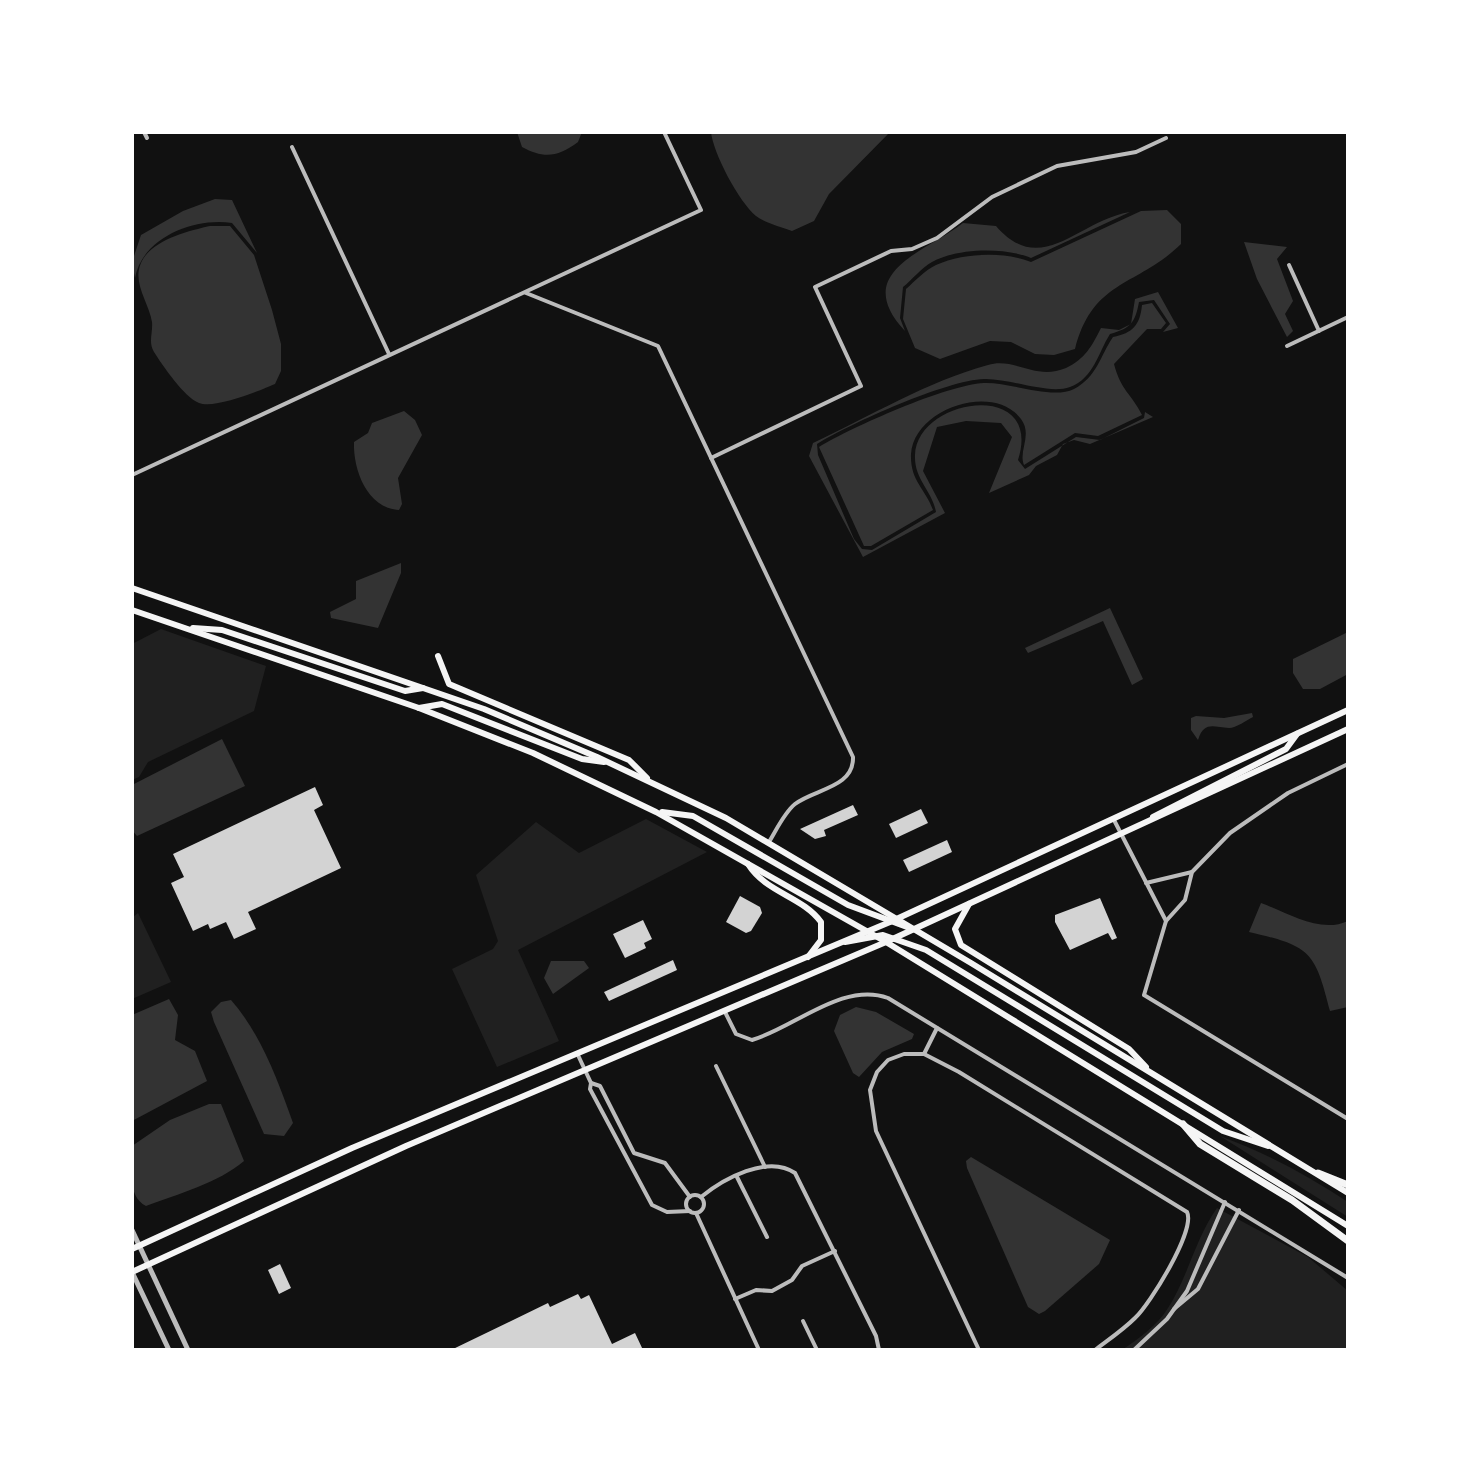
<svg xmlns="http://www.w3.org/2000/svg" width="1480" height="1482" font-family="Signika,sans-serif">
<rect width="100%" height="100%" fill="#111"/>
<!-- green -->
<g fill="#202020">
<polygon points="161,629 266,666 254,711 148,762 139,777 132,780 132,644"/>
<polygon points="646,819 707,852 518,950 559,1041 497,1067 452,969 493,949 498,941 476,875 536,822 579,853"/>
<polygon points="138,913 171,982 132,999 132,918"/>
<path d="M 1220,1136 C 1266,1153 1307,1175 1348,1202 L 1348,1217 Z"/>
<path d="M 1217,1208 L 1308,1257 L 1348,1291 L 1348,1350 L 1122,1350 C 1139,1338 1157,1326 1168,1308 C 1188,1277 1195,1239 1217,1208 Z"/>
</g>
<!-- water -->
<g fill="#333">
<path d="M 517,132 L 582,132 L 578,142 C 558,157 544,159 522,147 Z"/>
<path d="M 711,132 L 890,132 L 829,194 L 814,221 L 792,231 C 781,227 765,223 756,216 C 739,202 713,153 711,132 Z"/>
<path d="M 215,199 L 232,200 L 257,253 L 232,223 C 194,217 142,238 135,278 L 132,262 L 141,235 L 183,211 Z"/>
<path d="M 1167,210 L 1181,224 L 1181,244 C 1137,287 1093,279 1075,349 L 1054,355 L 1035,354 L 1011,342 L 990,341 L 940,359 L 915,348 L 903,319 L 906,289 C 915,281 925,270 936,265 C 963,253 1004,251 1031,262 L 1141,211 Z"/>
<path d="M 1130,212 L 1031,258 C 1005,247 957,248 932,262 C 921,268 912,280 903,287 L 900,318 L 905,331 C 850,272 926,252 963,223 L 996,226 C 1042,279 1078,220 1130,212 Z"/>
<path d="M 210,226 L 230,226 L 254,255 L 272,310 L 281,344 L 281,371 L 275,384 C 259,391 215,409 199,403 C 184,397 163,366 154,352 C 148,342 153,333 152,322 C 149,303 132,283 141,263 C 151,240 188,231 210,226 Z"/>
<polygon points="1244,242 1287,247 1277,259 1293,301 1285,314 1293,331 1287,337 1257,279"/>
<path d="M 1158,292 L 1178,328 L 1163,332 L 1170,324 L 1154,300 L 1139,302 C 1135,323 1131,328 1110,334 C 1098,353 1094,378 1070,387 C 1048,395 1009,378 984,379 C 947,380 851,423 817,444 L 818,455 L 854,539 L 862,549 L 872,550 L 936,512 C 932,490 914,480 915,455 C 917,397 1044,379 1018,460 L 1025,469 L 1076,437 L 1100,440 L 1144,418 L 1145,412 L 1153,417 L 1090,444 L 1074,440 L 1063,444 L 1057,455 L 1036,466 L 1029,475 L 989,493 L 1012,437 L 1001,423 L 966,421 L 937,427 L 923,471 L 945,513 L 863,557 L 809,456 L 813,443 C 869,417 928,381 988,365 C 1015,357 1035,381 1066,368 C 1085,359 1092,346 1101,328 L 1119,330 L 1131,324 L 1135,299 Z"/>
<path d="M 1152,303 L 1166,323 L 1161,329 L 1147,329 L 1114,364 C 1121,391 1131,393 1142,415 L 1098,436 L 1075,433 L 1024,465 C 1018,451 1033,435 1021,419 C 994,382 914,408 911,454 C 910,481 925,488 933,510 L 871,546 L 864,546 L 819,447 C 852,427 946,385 984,383 C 1010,382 1052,400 1074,389 C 1097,377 1100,356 1113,337 C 1133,333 1140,325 1142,305 Z"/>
<path d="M 404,411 L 415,420 L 422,435 L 398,478 L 402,504 L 399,510 C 367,508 353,470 354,442 L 368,433 L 372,423 Z"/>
<polygon points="401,563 401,573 378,628 331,618 330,612 356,599 356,581"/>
<polygon points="1110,608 1143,679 1132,685 1103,621 1028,653 1025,648"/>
<polygon points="1348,632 1348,674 1320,689 1303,689 1293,673 1293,659"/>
<path d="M 1252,713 L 1253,717 C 1247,720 1236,728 1229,728 C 1213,727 1204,721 1198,740 L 1191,730 L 1191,718 L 1196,716 L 1224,718 Z"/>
<polygon points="222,739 245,786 137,836 132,830 132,785"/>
<path d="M 1261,903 C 1288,913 1320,934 1348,921 L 1348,1007 L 1330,1011 C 1315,951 1310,946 1249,932 Z"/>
<polygon points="551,961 584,961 589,968 553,994 544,978"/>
<polygon points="169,999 178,1015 175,1040 195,1051 207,1081 132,1121 132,1015"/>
<path d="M 231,1000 C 261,1034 278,1081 293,1123 L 284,1136 L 264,1134 L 214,1022 L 211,1012 L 221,1002 Z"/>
<polygon points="856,1007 876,1012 914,1034 912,1039 882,1052 859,1077 853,1073 834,1031 840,1015"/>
<path d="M 209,1104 L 221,1104 L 244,1161 C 218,1183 178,1194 146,1206 C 126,1196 132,1165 132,1146 L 170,1120 Z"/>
<polygon points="971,1157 1110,1240 1099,1264 1045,1311 1039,1314 1028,1307 967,1168 966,1161"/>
</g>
<!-- building -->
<g fill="#d3d3d3">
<polygon points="315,787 323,805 314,810 341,868 248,912 256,929 234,939 226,922 210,929 208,924 193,931 171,883 184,877 173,854"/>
<polygon points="853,805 858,815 824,830 826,836 815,839 800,829"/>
<polygon points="921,809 928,823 896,838 889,824"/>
<polygon points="947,840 952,852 909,872 903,860"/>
<polygon points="740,896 760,907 762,913 751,931 746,933 726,922"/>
<polygon points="1100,898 1117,938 1112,940 1108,933 1070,950 1055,922 1055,915"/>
<polygon points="643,920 652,939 644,943 646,948 625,958 613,934"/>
<polygon points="673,960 677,970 609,1001 604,992"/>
<polygon points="280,1264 291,1288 279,1294 268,1270"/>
<polygon points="578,1294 581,1299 589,1295 612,1344 635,1333 643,1350 451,1350 548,1303 550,1307"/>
</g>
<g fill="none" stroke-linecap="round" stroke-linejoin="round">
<!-- minor -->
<g stroke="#bcbcbc" stroke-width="4">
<polyline points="144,132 147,138"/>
<polyline points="292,147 389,354"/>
<polyline points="1289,265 1319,331"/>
<path d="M 526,293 L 658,346 L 853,757 C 854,788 814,789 795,804 C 784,813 777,829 769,842"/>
<polyline points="1287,346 1348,317"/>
<polyline points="711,458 861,386 815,287 891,251 912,249 937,238 992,197 1057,166 1136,152 1166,138"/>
<polyline points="132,475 701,210 664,132"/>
<polyline points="1348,764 1288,793 1230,833 1192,872 1185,900 1166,921 1144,995 1348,1119"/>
<polyline points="1114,820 1166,921"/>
<polyline points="1146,883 1192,872"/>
<path d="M 725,1012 L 736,1034 L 752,1040 C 794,1028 843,981 888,998 L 1348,1278"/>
<polyline points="577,1053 591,1083 590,1089 652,1205 667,1212 690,1211"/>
<polyline points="924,1054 937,1028"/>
<polyline points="716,1066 765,1167"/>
<polyline points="591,1083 600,1086 634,1153 665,1163 690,1197"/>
<polyline points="737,1177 767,1237"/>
<circle cx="695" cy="1204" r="9"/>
<path d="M 701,1197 C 723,1179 768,1154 795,1173 L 876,1336 L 879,1350"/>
<polyline points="696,1213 759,1350"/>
<polyline points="735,1299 756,1290 772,1291 792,1280 802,1266 835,1251"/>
<polyline points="1174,1309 1198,1289 1239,1210"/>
<polyline points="803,1321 817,1350"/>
<path d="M 979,1350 L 876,1131 L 870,1090 L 877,1072 L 888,1060 L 904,1054 L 924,1054 L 959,1072 L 1187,1212 C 1196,1230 1150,1304 1135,1318 C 1123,1330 1108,1340 1095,1350"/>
<polyline points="1134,1350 1167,1319 1187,1291 1225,1202"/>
</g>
<!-- tertiary -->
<g stroke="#bcbcbc" stroke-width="5">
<polyline points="132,1230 188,1350"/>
<polyline points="132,1272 169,1350"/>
</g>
<!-- secondary -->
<g stroke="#f5f5f5" stroke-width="6">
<polyline points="1153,817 1286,749 1297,734"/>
<polyline points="132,1249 352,1148 890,922 1348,710"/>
<polyline points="132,1272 406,1146 886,942 1348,729"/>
</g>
<!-- primary -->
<g stroke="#f5f5f5" stroke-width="6">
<polyline points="132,588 484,709 597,757 726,818 971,963 1348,1193"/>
<polyline points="132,610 419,708 533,753 656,812 886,942 1348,1226"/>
<polyline points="193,628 222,630 405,691 423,688"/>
<polyline points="438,656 449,684 629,760 647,778"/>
<polyline points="419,708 442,704 582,759 604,762"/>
<polyline points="662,812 693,816 848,905 907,927"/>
<path d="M 748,864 C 766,893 802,896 821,922 L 821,940 L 808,957"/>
<polyline points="969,904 955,929 961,945 1129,1049 1146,1067"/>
<polyline points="845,942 883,935 926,950 1223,1131 1268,1146"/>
</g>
<!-- motorway -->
<g stroke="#f5f5f5" stroke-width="7">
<polyline points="1183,1124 1200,1144 1292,1200 1348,1241"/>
<polyline points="1318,1173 1348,1185"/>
</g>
</g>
<!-- border -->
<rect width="1480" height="1482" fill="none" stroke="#ffffff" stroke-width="268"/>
</svg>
